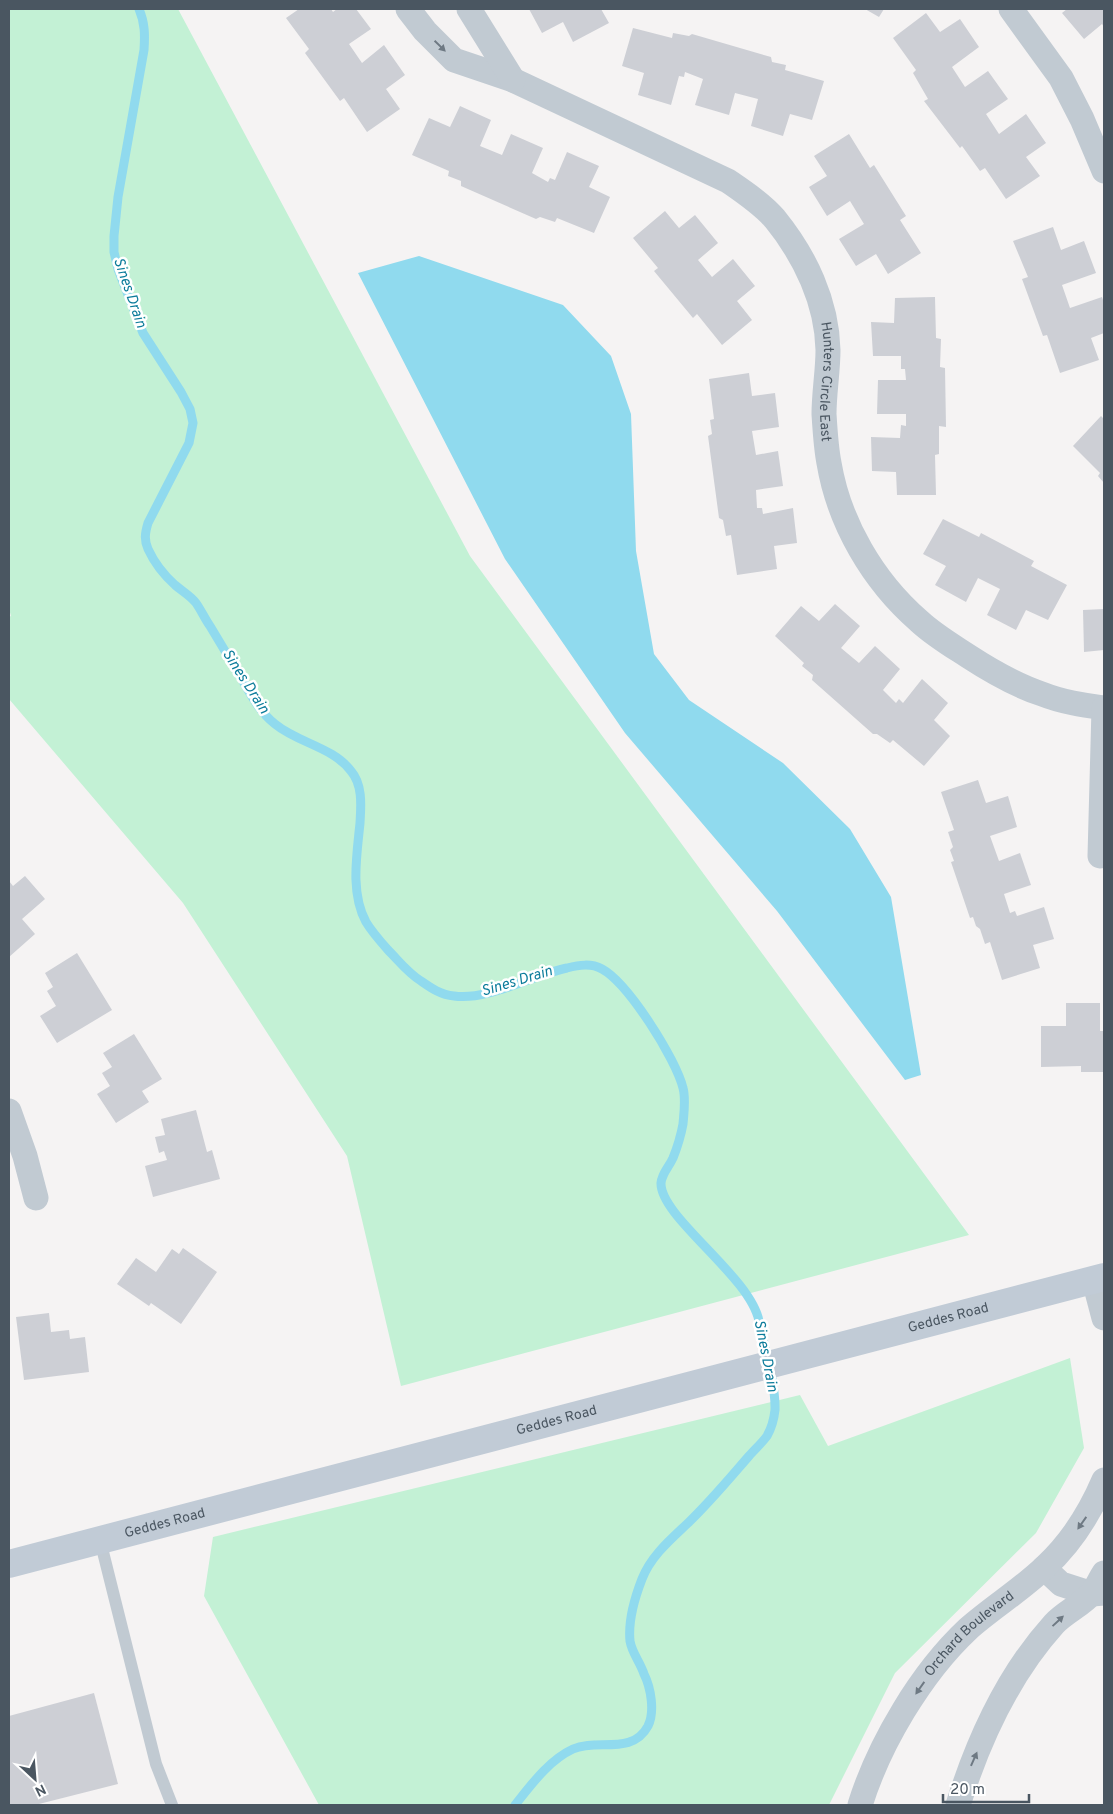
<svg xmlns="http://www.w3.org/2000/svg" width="1113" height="1814" font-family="Overpass,sans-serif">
<rect width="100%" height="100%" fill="#f5f3f3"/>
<!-- green -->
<g fill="#c3f1d5">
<polygon points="9,9 178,9 470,556 969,1235 401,1386 347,1156 183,903 9,699 9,617 11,616 9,609"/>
<polygon points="1070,1358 1084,1448 1036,1533 895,1673 829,1805 319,1805 204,1596 213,1537 800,1395 828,1446"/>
</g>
<!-- water -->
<polygon fill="#90daee" points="419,256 563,305 611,356 631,414 636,551 654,654 689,700 783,763 850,829 891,897 921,1075 905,1080 777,911 625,733 505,559 358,273"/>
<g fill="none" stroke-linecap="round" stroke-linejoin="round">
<!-- stream -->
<path stroke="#90daee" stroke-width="9" d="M 139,9 C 145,23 145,35 144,50 L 118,197 L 114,236 L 114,252 L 118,269 L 143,333 L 181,392 L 190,409 L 193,423 L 189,443 L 148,523 C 145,533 144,540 148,549 C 154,562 165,576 175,585 C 182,591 191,596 196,603 C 201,610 205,619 210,626 C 221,644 232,663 243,681 C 252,697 260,712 275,724 C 298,743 333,747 351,771 C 363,785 361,806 360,823 C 357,854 350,893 366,922 C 372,932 380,941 388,950 C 399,961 408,973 421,981 C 431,988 441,995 454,996 C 487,1001 533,975 567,968 C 579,965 591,963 602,969 C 628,983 676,1059 683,1088 C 686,1099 684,1112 683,1124 C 681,1135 677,1148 673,1158 C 669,1167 662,1173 661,1183 C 660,1217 750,1276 759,1321 C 764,1346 776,1386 775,1410 C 774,1419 771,1429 767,1436 C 762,1443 754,1450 749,1456 C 729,1479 710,1502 688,1523 C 670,1540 651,1556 642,1579 C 635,1597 628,1621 630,1641 C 632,1653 640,1662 644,1674 C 651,1688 655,1712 648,1726 C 632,1756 597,1738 573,1749 C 549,1760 531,1785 515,1805"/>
</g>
<!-- building -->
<g fill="#cdcfd5">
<polygon points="299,9 331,9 333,12 337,9 356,9 371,29 349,44 362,63 384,45 405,75 386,89 400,109 367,132 344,98 340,101 305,53 309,49 286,18"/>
<polygon points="529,9 601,9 609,23 573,42 563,22 542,33"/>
<polygon points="865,9 884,9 879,17"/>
<polygon points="1067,9 1104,9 1104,27 1102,24 1084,39 1062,13"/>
<polygon points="926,13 940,32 960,19 979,47 952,67 965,87 988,71 1008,99 986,114 999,134 1026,114 1046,143 1026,157 1040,176 1006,199 985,168 980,171 962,146 960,148 924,101 928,99 913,73 916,70 893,38"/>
<polygon points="633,28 672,38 673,33 689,36 692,34 771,57 772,62 786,65 785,70 824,81 812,120 790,114 783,136 751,126 758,99 735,93 729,115 695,105 703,79 685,72 684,77 679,76 671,105 638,95 644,73 622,66"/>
<polygon points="460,106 491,120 480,146 502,155 511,134 543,148 532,173 548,182 550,178 555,180 567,152 599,166 589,187 610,197 594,233 557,218 555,222 540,217 536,219 461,186 461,181 448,176 449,171 412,155 429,118 450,127"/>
<polygon points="849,134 870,168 874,165 906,216 900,220 921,253 888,274 876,254 856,266 839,239 864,224 850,201 827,216 809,187 827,176 814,156"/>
<polygon points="665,211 679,228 695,215 718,243 698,260 712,277 733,259 755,286 737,301 752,320 722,345 697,314 693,318 654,271 658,268 633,238"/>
<polygon points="1053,227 1061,250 1084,241 1096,273 1062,285 1070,308 1102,297 1104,303 1104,333 1091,338 1099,360 1060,373 1047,335 1043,336 1022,279 1028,277 1013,241"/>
<polygon points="935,297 936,338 941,339 940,367 945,368 946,427 939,426 939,454 935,455 936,495 897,495 896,472 872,471 871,437 900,438 901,425 906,426 906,414 877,414 878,380 906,380 905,369 901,369 901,356 873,356 871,322 894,323 895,298"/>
<polygon points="749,373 752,396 775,393 779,427 752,431 756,455 778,451 783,486 756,490 757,508 762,508 763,514 793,508 797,543 774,546 777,569 737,575 731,535 726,536 723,520 719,518 708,436 712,434 710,420 714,419 709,379"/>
<polygon points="1101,416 1104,419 1104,483 1098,476 1100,473 1073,446"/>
<polygon points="943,519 979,537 981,533 1034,561 1031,566 1067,585 1048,620 1026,610 1016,630 987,615 1000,589 978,578 966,602 935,585 946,566 923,554"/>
<polygon points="835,604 860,626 841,648 859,663 875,646 900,669 883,690 896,703 899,699 903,703 922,679 948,703 934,720 950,736 924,766 893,740 890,743 877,734 873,734 812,680 813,675 802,666 804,663 775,636 801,606 819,621"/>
<polygon points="1104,609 1104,650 1084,652 1083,610"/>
<polygon points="978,780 986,803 1008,796 1017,827 990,836 999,861 1020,853 1031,885 1004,894 1010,913 1015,911 1017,916 1044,907 1054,939 1033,945 1040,968 1002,980 990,942 985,944 980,929 976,926 973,917 970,918 951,862 954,861 950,850 953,847 948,832 954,830 941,792"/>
<polygon points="25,876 45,899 22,919 35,934 9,957 9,881 13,886"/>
<polygon points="77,953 112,1010 57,1043 40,1016 56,1006 47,991 53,987 45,973"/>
<polygon points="1066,1003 1100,1003 1100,1031 1104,1031 1104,1072 1081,1072 1081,1066 1041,1067 1041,1026 1066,1026"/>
<polygon points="134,1034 162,1079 142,1091 149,1102 116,1123 97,1094 110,1086 102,1073 112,1067 103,1053"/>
<polygon points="196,1110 207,1152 212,1150 220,1179 153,1197 145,1166 167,1160 164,1151 159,1153 155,1137 165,1135 161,1119"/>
<polygon points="183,1248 217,1272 181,1324 151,1303 149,1306 117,1284 136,1258 156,1272 172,1249 179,1254"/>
<polygon points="49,1313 51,1332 69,1330 70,1339 85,1337 89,1372 24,1380 16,1317"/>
<polygon points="94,1693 118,1784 35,1805 9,1805 9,1716"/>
</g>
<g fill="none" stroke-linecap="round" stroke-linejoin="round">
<!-- lane -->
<polyline stroke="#c1cad2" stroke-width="12" points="100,1540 156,1764 172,1805"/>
<!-- street -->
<g stroke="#c1cad2" stroke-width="25">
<path id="s1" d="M 408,9 L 425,31 L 454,60 L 513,80 L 728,181 C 744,192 762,204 775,219 C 805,256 827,302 828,350 C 828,371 824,393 824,414 C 825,430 826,448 829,463 C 839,523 873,581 919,621 C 934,635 951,645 968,656 C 991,671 1015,685 1042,694 C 1062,702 1083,705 1104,708"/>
<polyline points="469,9 513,80"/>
<polyline points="1011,9 1061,78 1082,119 1104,171"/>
<polyline points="1100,856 1104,708"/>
<polyline points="9,1111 25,1156 36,1198"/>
<polyline points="1094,1280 1104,1318"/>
<polyline points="1044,1568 1061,1584 1092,1594 1104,1593"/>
<path id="s2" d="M 860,1805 C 879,1744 921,1673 968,1629 C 993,1607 1021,1590 1045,1567 C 1071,1543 1090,1513 1104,1480"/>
<path d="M 958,1805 C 978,1741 1008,1675 1054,1624 C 1065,1612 1082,1605 1092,1593 C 1097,1587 1100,1579 1104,1573"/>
</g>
<!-- secondary -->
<path stroke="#c1cbd6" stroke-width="28" id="s3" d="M 9,1564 L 1104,1277"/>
</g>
<!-- one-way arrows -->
<defs><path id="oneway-solid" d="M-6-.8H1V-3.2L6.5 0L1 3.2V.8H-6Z" transform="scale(1.25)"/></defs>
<g fill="#6e7983">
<use href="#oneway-solid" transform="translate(440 46) rotate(44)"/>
<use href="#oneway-solid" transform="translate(1082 1523) rotate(125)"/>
<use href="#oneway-solid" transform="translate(1058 1621) rotate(-43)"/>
<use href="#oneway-solid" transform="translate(920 1688) rotate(125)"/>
<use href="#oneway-solid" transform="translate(974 1759) rotate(-66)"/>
</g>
<g text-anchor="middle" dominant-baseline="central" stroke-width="5" stroke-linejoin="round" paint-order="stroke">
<!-- street labels -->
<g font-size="14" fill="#4a5661" stroke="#fff">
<text stroke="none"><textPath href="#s1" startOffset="605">Hunters Circle East</textPath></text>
<text stroke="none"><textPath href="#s3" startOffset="971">Geddes Road</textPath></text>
<text stroke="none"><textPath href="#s3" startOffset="566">Geddes Road</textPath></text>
<text stroke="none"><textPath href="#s3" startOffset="161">Geddes Road</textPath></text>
<text stroke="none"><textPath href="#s2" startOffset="206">Orchard Boulevard</textPath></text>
</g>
<!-- water labels -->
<g font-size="15" font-style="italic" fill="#0c7c9b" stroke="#fff">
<text transform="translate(129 293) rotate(71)">Sines Drain</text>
<text transform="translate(245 682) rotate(57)">Sines Drain</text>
<text transform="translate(517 982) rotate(-17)">Sines Drain</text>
<text transform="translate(765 1356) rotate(79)">Sines Drain</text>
</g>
</g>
<!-- border -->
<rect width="1113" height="1814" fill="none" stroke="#4a5661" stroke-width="20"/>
<!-- north arrow -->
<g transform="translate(35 1779) rotate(154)" stroke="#ffffff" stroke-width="4" paint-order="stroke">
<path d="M0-4L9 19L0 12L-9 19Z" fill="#4a5661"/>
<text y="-8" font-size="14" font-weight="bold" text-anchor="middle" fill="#4a5661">N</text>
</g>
<!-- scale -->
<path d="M943 1794v8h86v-8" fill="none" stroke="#4a5661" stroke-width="2.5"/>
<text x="950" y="1794" font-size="15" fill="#4a5661" stroke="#ffffff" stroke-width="4" paint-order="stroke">20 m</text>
</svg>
